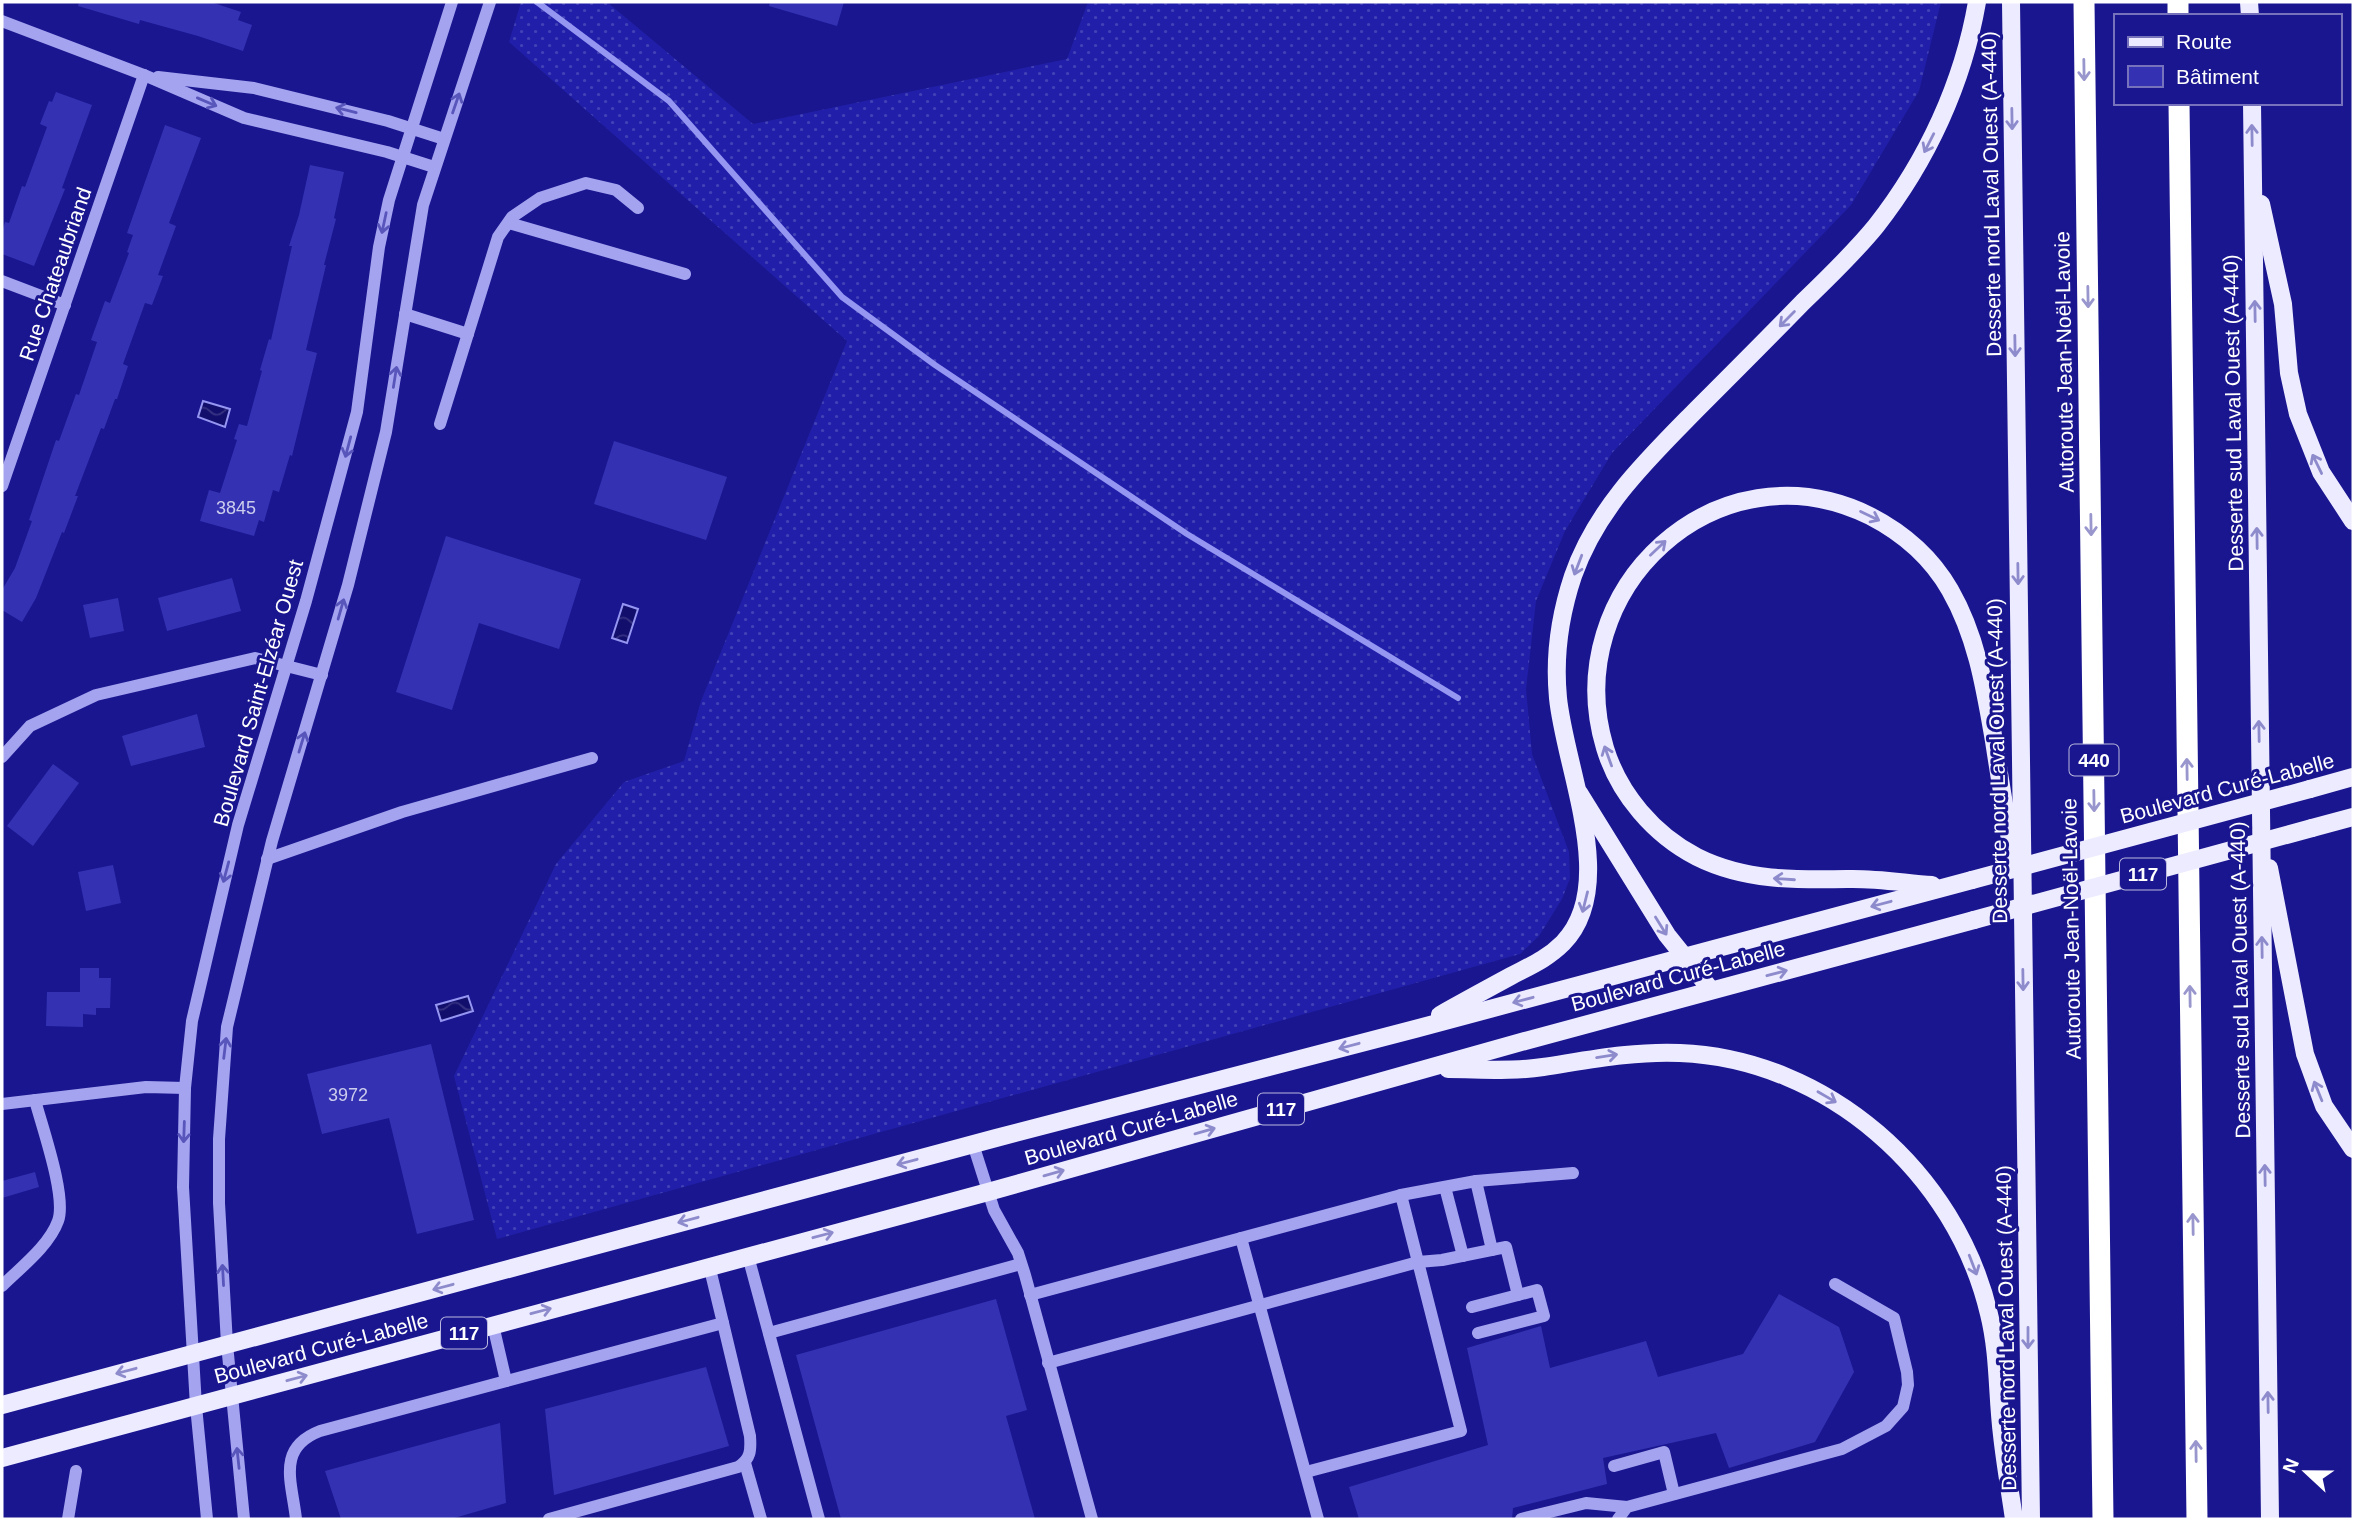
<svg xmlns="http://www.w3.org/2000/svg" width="2355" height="1521" font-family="Helvetica,sans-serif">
<defs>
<pattern id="grass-dots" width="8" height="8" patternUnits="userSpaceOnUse" patternTransform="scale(1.75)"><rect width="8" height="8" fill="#211fa9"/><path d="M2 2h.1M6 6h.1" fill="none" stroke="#4241b6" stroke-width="1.8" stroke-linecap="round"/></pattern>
<pattern id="water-waves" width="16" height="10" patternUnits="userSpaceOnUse" patternTransform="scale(1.75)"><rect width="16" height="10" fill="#120e6c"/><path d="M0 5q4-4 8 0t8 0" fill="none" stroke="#363282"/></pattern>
</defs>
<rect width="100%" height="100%" fill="#1a168f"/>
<!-- grass -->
<polygon fill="url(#grass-dots)" points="521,2 607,2 753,124 1067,59 1088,2 1941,2 1919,91 1851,205 1612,453 1565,531 1536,601 1526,689 1532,754 1569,852 1570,878 1562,899 1539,936 1520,954 497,1239 454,1076 556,864 624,782 684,761 701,701 847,341 509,42"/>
<!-- water -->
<g fill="url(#water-waves)" stroke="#9595f2" stroke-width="2">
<polygon points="203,401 230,409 225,427 198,417"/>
<polygon points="623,604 638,609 627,643 612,638"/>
<polygon points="468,996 473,1011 441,1021 436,1005"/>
</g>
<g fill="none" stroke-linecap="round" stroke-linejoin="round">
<!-- stream -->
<polyline stroke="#9595f2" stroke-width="6" points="537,2 669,101 842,297 935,365 1187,534 1458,698"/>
</g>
<!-- building -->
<g fill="#3432b3">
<polygon points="79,2 211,2 241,12 238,20 252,25 243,51 198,36 140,20 139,24 78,6"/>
<polygon points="770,2 844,2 837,26 769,6"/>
<polygon points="56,92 92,105 62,188 65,189 34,266 2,254 2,232 5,222 9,223 22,186 25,187 47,127 40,124 49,101 52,102"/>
<polygon points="165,125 201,138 169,223 176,226 158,275 163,276 152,305 145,303 123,364 128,366 117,399 115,399 104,429 101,428 75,496 78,496 64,533 62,532 36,598 22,622 2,610 2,590 15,568 32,521 29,520 56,440 59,441 76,394 79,395 97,342 91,340 105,301 110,303 129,253 127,252 133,235 127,233"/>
<polygon points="310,165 344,172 334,218 336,219 324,265 326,265 306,350 317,353 292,456 290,455 279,492 273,490 264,522 259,520 254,536 200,521 209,490 220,493 237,440 234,439 239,424 247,426 262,371 260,370 269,339 271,340 292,246 289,246 299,215"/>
<polygon points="614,441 727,477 706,540 594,504"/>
<polygon points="446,536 581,579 559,649 479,623 452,710 396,692"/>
<polygon points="232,578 241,611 167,631 158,598"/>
<polygon points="118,598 124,631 90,638 83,605"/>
<polygon points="197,714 205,747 131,766 122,736"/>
<polygon points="53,764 79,783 33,846 7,826"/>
<polygon points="113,865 121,903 86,911 78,872"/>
<polygon points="80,968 99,968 99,978 111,978 110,1008 96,1008 96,1015 83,1014 83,1027 46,1026 47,992 80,992"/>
<polygon points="431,1044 474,1220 417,1234 389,1118 322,1134 307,1074"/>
<polygon points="35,1172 39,1187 2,1198 2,1181"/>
<polygon points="1779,1294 1839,1327 1854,1372 1815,1442 1729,1468 1716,1433 1603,1458 1607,1484 1513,1508 1512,1519 1359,1519 1349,1487 1488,1445 1467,1348 1541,1326 1550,1368 1646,1341 1658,1377 1743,1354"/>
<polygon points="996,1299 1027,1410 1006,1416 1035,1519 841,1519 796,1355"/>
<polygon points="706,1367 729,1446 554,1495 545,1409"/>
<polygon points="500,1423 506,1503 451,1519 341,1519 325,1471"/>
</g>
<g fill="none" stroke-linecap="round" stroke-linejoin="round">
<!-- minor -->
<g stroke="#a4a3f0" stroke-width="12">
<polyline points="2,21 144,75 244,118 387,152 434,167"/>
<polyline points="158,77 254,88 388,121 444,139"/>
<polyline points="509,223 685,274"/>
<polyline points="2,281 65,305"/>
<polyline points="405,314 468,334"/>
<polyline points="440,424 498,237 512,217 540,198 586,183 616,190 638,208"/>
<polyline points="2,486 144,75"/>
<polyline points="2,757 30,726 96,695 255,658 322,675"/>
<polyline points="267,859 402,812 592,758"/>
<polyline points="2,1104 146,1087 185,1088"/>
<polyline points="973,1144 994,1210 1018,1253 1025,1275 1092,1519"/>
<polyline points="1476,1181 1573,1173"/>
<polyline points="1445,1187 1463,1256"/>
<polyline points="1401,1195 1476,1181 1492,1250"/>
<polyline points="1241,1238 1318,1519"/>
<polyline points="748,1256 819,1519"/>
<path d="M 2,1286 C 20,1268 49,1246 58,1221 C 67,1197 42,1127 35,1100"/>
<polyline points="1030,1295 1401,1195 1461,1431 1306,1472"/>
<polyline points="493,1325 506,1381"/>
<polyline points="769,1333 1021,1264"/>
<polyline points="1478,1333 1544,1316 1537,1290 1518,1295"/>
<polyline points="1048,1363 1418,1262 1442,1260 1506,1247 1518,1295 1472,1307"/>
<polyline points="745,1463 761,1519"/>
<polyline points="1614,1466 1664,1452 1674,1494"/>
<polyline points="68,1519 76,1471"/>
<polyline points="207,1519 196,1406 183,1187 185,1088 192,1021 238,825 306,601 357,412 379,247 389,200 452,2"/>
<polyline points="244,1519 227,1344 219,1203 219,1139 227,1027 272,841 348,585 386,432 423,205 490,2"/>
<path d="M 296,1519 C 292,1482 276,1448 320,1431 L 723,1323 L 709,1265"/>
<path d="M 549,1519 L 738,1467 C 751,1459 751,1450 750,1436 L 723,1323"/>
<polyline points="1521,1519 1586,1503 1627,1507"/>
<polyline points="1618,1519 1627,1507 1842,1449 1886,1426 1903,1407 1908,1385 1907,1372 1894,1318 1835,1284"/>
</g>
<!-- major -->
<g stroke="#edebff" stroke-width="18">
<polyline points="2011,2 2031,1519"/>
<polyline points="2249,2 2250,16"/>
<polyline points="2252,103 2270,1519"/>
<polyline points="2261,204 2283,304 2289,373 2298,414 2321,472 2353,521"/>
<polyline points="2310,789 2353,777"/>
<polyline points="1579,793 1667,935 1711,990"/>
<polyline points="2312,828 2353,817"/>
<polyline points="2269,868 2305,1054 2324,1106 2353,1149"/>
<path d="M 1932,885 C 1904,883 1875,878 1847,879 C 1796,880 1745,881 1697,857 C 1654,835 1619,794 1605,748 C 1557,589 1718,441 1870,516 C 1903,533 1931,557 1950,590 C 1977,637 1985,689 1994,741 C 2000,780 2006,818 2013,856"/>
<path d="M 1440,1015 C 1463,1002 1487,989 1511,976 C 1530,966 1547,959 1563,943 C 1619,886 1565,769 1558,698 C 1554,657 1560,615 1573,576 C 1597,507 1648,459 1698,408 C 1733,373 1768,338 1803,302 C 1828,278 1854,253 1876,226 C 1927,161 1963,83 1977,2"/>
<path d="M 1448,1069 C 1479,1069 1512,1072 1543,1067 C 1589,1060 1633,1051 1680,1053 C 1827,1059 1956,1173 1989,1314 C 1999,1354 1997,1395 2002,1435 C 2005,1463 2010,1491 2014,1519"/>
<polyline points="2,1405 996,1138 1415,1029 1972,880"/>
<polyline points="2,1458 988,1192 1525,1041 1974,920"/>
</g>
<!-- highway -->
<g stroke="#fff" stroke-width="21">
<polyline points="2084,2 2103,1519"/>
<polyline points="2178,2 2178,16"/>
<polyline points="2179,103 2197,1519"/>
</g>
<!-- major-bridge -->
<g stroke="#edebff" stroke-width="18">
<polyline points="1972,880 2310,789"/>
<polyline points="1974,920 2312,828"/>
</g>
</g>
<!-- one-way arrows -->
<defs><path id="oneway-shaft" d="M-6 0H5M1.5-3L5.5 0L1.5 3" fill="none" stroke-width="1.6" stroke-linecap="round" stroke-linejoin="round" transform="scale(1.75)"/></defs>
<g stroke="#9896cd">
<use href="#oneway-shaft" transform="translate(2084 70) rotate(89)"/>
<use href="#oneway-shaft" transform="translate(2088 297) rotate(89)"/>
<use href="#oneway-shaft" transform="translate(2091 525) rotate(89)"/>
<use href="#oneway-shaft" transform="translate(2187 769) rotate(-91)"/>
<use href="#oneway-shaft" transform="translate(2094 801) rotate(89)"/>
<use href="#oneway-shaft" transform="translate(2190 996) rotate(-91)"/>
<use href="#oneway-shaft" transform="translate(2193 1224) rotate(-91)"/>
<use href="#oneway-shaft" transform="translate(2196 1451) rotate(-91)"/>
</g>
<g stroke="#5855bb">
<use href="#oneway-shaft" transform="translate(207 102) rotate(23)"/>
<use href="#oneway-shaft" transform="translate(456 103) rotate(-71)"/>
<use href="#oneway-shaft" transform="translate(346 110) rotate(-166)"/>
<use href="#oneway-shaft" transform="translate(384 223) rotate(102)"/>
<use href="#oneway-shaft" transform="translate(395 377) rotate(-81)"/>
<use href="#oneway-shaft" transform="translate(348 447) rotate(105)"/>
<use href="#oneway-shaft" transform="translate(341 609) rotate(-74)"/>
<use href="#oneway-shaft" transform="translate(302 742) rotate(-73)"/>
<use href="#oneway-shaft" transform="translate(226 872) rotate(105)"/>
<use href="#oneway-shaft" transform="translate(225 1048) rotate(-83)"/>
<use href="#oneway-shaft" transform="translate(184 1132) rotate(92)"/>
<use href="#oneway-shaft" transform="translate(223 1275) rotate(-93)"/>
<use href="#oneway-shaft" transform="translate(238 1458) rotate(-96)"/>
</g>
<g stroke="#8e8bcd">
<use href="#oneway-shaft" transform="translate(2012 119) rotate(89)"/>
<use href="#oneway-shaft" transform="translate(2252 135) rotate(-91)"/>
<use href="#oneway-shaft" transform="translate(1929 143) rotate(117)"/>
<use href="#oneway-shaft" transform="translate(2255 311) rotate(-91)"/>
<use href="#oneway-shaft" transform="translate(1787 319) rotate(135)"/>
<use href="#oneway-shaft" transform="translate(2015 346) rotate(89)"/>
<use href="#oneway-shaft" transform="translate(2317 464) rotate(-116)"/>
<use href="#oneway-shaft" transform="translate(1870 516) rotate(26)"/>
<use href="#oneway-shaft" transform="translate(2257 538) rotate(-91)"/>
<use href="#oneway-shaft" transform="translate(1658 548) rotate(-43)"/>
<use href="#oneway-shaft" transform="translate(1578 565) rotate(111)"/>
<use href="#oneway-shaft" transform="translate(2018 574) rotate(89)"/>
<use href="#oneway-shaft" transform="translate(2259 731) rotate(-91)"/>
<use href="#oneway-shaft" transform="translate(1608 756) rotate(-110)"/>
<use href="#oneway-shaft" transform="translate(1784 879) rotate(-176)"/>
<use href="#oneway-shaft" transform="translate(1585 902) rotate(104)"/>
<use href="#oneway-shaft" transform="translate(1881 904) rotate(165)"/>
<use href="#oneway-shaft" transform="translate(1661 926) rotate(58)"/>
<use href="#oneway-shaft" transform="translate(2262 947) rotate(-91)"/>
<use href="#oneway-shaft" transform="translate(1777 973) rotate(-15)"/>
<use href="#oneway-shaft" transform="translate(2023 980) rotate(89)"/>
<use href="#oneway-shaft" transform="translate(1523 1000) rotate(165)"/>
<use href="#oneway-shaft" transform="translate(1349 1046) rotate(165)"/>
<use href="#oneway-shaft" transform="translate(1607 1056) rotate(-9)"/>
<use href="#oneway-shaft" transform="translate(2318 1091) rotate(-112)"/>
<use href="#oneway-shaft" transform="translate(1827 1097) rotate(30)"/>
<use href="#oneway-shaft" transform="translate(1205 1131) rotate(-16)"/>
<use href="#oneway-shaft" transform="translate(907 1162) rotate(165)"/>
<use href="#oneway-shaft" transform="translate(1054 1173) rotate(-16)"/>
<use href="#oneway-shaft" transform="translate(2265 1175) rotate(-91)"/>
<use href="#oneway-shaft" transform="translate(688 1220) rotate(165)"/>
<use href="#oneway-shaft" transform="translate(823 1235) rotate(-15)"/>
<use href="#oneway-shaft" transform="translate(1973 1265) rotate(69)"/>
<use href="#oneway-shaft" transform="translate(443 1287) rotate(165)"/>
<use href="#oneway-shaft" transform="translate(541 1311) rotate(-15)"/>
<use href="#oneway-shaft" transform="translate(2028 1338) rotate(90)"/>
<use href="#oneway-shaft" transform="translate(126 1371) rotate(165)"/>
<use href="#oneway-shaft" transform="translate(297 1378) rotate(-15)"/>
<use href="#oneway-shaft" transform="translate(2268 1402) rotate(-91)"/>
</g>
<g text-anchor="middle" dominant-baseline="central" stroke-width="6" stroke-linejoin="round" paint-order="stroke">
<!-- number labels -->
<g font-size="18" fill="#ccccec">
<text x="236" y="508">3845</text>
<text x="348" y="1095">3972</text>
</g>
<!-- shield labels -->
<g fill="#1a168f" stroke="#bab9dd" stroke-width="2">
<rect x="2069.5" y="744.5" width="49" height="31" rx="5"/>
<rect x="2120" y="858.5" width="46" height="31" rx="5"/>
<rect x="1258" y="1093.5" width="46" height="31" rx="5"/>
<rect x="441" y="1317.5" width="46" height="31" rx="5"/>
</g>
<g font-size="19" font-weight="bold" fill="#fff">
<text x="2094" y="760">440</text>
<text x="2143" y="874">117</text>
<text x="1281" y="1109">117</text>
<text x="464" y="1333">117</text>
</g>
<!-- street labels -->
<g font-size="21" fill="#fff" stroke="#1a168f">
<text transform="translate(1991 194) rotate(-91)">Desserte nord Laval Ouest (A-440)</text>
<text transform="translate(55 274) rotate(-71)">Rue Chateaubriand</text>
<text transform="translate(2064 362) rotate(-91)">Autoroute Jean-Noël-Lavoie</text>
<text transform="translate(2233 413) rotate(-91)">Desserte sud Laval Ouest (A-440)</text>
<text transform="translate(258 693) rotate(-74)">Boulevard Saint-Elzéar Ouest</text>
<text transform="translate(1997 761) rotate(-91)">Desserte nord Laval Ouest (A-440)</text>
<text transform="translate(2227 788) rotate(-15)">Boulevard Curé-Labelle</text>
<text transform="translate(2071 929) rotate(-91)">Autoroute Jean-Noël-Lavoie</text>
<text transform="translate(1678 976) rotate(-15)">Boulevard Curé-Labelle</text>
<text transform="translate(2240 980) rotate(-91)">Desserte sud Laval Ouest (A-440)</text>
<text transform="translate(1131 1128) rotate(-16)">Boulevard Curé-Labelle</text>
<text transform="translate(2006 1328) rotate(-91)">Desserte nord Laval Ouest (A-440)</text>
<text transform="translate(321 1348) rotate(-15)">Boulevard Curé-Labelle</text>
</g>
</g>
<!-- border -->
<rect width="2355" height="1521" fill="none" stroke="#ffffff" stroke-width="7"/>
<!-- legend -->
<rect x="2114" y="14" width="228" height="91" fill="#1a168f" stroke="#7673bc" stroke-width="2"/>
<rect x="2128" y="37" width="35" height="10" fill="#edebff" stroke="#7673bc" stroke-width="2"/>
<text x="2176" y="49" font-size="21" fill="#ffffff">Route</text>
<rect x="2128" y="66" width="35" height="21" fill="#3432b3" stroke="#7673bc" stroke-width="2"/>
<text x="2176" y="84" font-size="21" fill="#ffffff">Bâtiment</text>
<!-- north arrow -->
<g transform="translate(2306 1472) rotate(292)" stroke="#1a168f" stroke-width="5" paint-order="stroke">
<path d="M0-5L12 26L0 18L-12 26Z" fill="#ffffff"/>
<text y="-10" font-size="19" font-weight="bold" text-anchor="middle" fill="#ffffff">N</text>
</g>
</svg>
